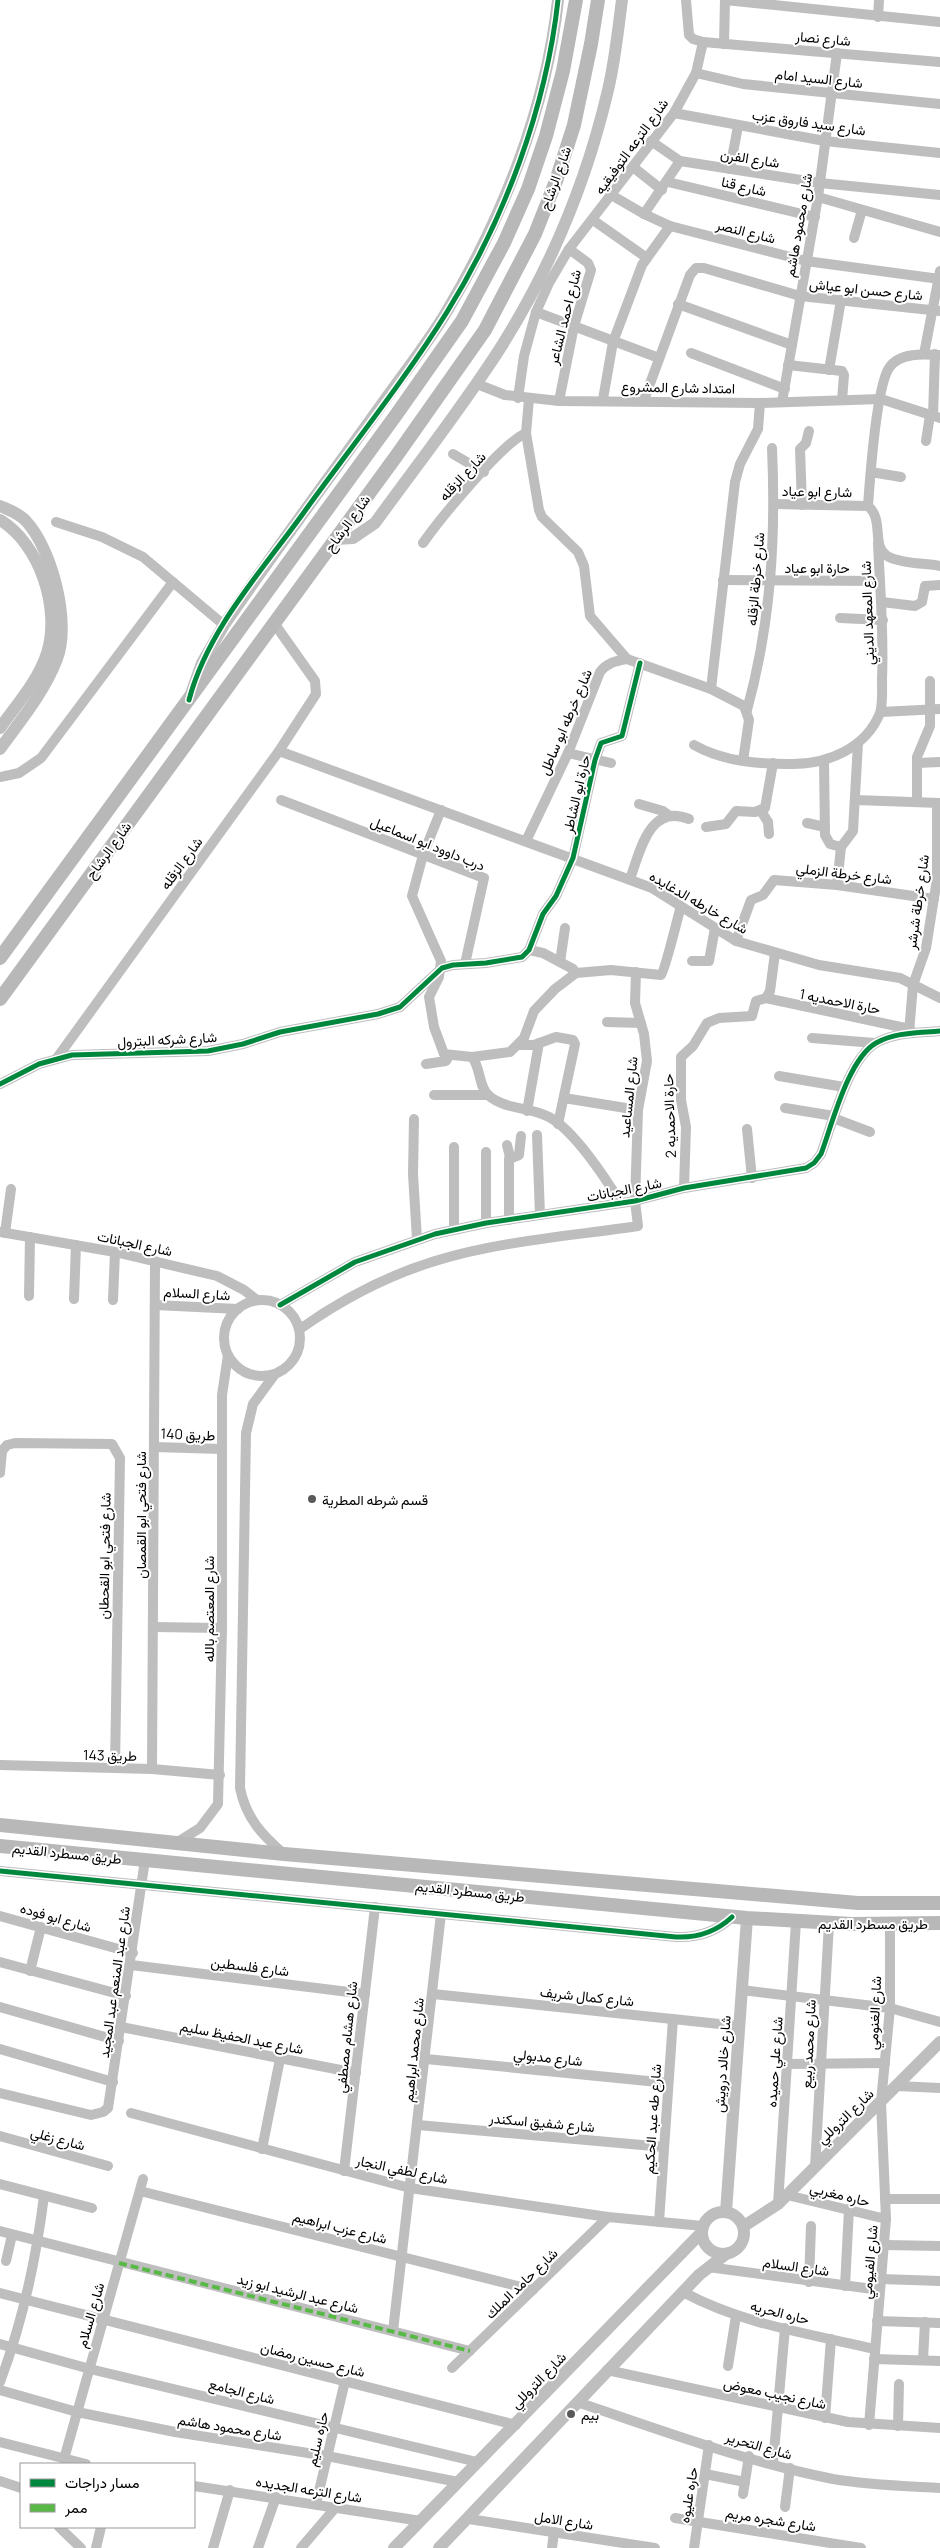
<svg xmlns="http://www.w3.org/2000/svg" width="940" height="2548" font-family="Manrope,Vazirmatn,sans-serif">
<rect width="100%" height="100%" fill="#fff"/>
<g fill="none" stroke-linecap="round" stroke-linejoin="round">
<!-- minor -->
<g stroke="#bebebe" stroke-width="10">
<polyline points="725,0 940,22"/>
<polyline points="878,17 879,0"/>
<polyline points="703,42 940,62"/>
<polyline points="724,44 725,0"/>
<polyline points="696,73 743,84 940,104"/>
<polyline points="674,113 825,141 940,153"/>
<polyline points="651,141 680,161 820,183 940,195"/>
<polyline points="633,167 662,190"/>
<polyline points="730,169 738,126"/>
<polyline points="668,182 815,217"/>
<polyline points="613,196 644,214 670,226 806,261 940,279"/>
<polyline points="818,197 940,232"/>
<polyline points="644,214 680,161"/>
<polyline points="593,220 647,258"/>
<polyline points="854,238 862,210"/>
<polyline points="678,304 792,345"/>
<polyline points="536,312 659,358"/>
<polyline points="691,353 785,389"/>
<polyline points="924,354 940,271"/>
<polyline points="788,365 842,371 844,375 842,400"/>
<polyline points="829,370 841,300"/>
<polyline points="477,384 505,395 559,401 760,403 881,399 940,418"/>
<polyline points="518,398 524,356 536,312 549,283 569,249 674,113 696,73 703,42 693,39 689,35 686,0"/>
<polyline points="529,399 526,433 539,510 542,517 578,552 584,566 590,616 627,659"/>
<polyline points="603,399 613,342 642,265 670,226"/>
<polyline points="644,400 690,275 696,268 704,268 800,296 940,311"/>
<polyline points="559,401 574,326 591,270 588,263 569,249"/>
<polyline points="782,402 818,197 837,53"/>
<polyline points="933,416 935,354"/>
<polyline points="926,441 930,415"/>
<polyline points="453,454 484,472"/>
<polyline points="871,472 901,477"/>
<path d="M 774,504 L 868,506 C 885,520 870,548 889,557 C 903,564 925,563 940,566"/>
<polyline points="802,505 800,449 806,443 809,431"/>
<path d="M 868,506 C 870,478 876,388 889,368 C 899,352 925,354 940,355"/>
<polyline points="56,522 102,537 143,557 224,625"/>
<path d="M 423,543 C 440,519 501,444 526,433"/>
<polyline points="723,580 880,581"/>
<polyline points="882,602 915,606 922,602 925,586 940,585"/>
<polyline points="840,618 883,620"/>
<polyline points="711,689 735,482 740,464 758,429 760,403"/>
<path d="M 747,710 C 771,623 776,537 772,448"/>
<polyline points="881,712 940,709"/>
<path d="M 694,745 C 724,762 759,764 793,764 C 828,764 866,748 880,713 C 883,704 882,690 882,679 C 884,633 880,589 878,543"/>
<polyline points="279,751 652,888 736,941 819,965 900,978 940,998"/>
<polyline points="568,753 611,763"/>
<polyline points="824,761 825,835 830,844 841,847"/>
<polyline points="917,763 940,762"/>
<polyline points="0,777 19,773 41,758 173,582"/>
<polyline points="281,800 484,878 465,964"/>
<polyline points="855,800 940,803"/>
<polyline points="917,802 917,757 930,726 930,681"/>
<polyline points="639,804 663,811 670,816"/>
<path d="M 441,810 L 423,855 L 412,896 L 441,961 L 439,977 L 429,997 L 434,1027 L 444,1054 L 472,1057 C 481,1068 478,1085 488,1095 C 505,1110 530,1107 549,1117 C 574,1130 606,1179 620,1202"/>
<polyline points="761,811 768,822 769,834"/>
<polyline points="807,823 825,827"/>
<polyline points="706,827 726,824 736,811 755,812 765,808 773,763"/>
<path d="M 526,841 L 568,753 L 600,672 C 607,663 615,661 627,659 L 711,689 L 744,706 L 749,720 L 743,761"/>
<path d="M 630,879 C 640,852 649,803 689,819"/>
<polyline points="837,885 841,847 853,831 858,743"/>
<polyline points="736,941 751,900 763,895 774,880 837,885 934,899"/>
<polyline points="692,961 709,961 715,928"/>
<polyline points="560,962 565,928"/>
<path d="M 576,973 L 611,970 L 661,975 C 665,971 678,916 681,906"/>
<polyline points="766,998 910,1029"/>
<polyline points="607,1022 641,1023"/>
<polyline points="909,1033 913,985 926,948 937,879 937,803"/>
<polyline points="812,1038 875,1043"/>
<polyline points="519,1045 534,1045 556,1037 573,1040 575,1044 558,1124"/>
<polyline points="472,1057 510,1052 524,1038 534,1011 555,989 576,973 573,969 543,953 529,950"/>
<polyline points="57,1058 279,751 316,694 315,681 274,623"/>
<polyline points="426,1064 446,1061 449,1056"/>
<polyline points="779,1076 844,1087"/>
<polyline points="0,1084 39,1064 72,1055 208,1051 243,1044 280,1032 378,1014 400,1007 442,968 453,965 486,963 522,957 529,950 543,914 556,896 573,858 595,760 601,743 622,736 640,663"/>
<polyline points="434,1095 488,1095"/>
<polyline points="564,1098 638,1110"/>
<polyline points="785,1108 834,1116"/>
<polyline points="527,1111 539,1043"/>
<polyline points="833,1118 870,1132"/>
<polyline points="414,1119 413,1174 417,1239"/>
<polyline points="747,1129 752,1178"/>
<polyline points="537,1135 540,1215"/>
<polyline points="507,1145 510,1157"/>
<polyline points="486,1152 486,1223"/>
<polyline points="684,1188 686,1127 681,1100 681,1057 693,1046 707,1023 719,1018 752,1016 756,1001 766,998 770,991 775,953"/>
<polyline points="509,1220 509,1159 519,1155 521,1136"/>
<polyline points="454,1229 454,1147"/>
<polyline points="0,1232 115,1252 217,1276 244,1290 257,1300"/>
<polyline points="5,1233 11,1189"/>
<polyline points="29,1296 30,1237"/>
<polyline points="74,1299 76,1245"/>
<polyline points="113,1300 115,1252"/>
<circle cx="262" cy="1338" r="38"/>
<polyline points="155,1305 238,1309"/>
<path d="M 280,1305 L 355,1262 L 435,1234 L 486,1223 L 635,1201 L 684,1188 L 806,1168 L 814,1163 L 821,1154 C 832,1125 848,1059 876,1043 C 895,1032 919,1033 940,1031"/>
<path d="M 300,1329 C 341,1300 386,1276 435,1261 C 500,1241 571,1236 638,1226 L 635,1201 L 638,1110 L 647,1061 L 644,1034 L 635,1003 L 636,972"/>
<path d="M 275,1374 L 253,1404 L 246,1433 L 240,1788 C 246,1818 262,1835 284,1854"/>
<polyline points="154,1447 222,1449"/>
<polyline points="0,1473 2,1451 7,1445 15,1443 112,1444 120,1458 115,1768"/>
<polyline points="153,1627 222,1628"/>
<polyline points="0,1765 152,1769 220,1775"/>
<polyline points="152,1769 155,1261"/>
<polyline points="176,1843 200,1828 218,1804 222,1628 222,1395 228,1355"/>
<path d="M 0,1871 L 676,1937 C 698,1938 716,1932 732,1917"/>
<polyline points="0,1916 133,1953"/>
<polyline points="0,1962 126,1996"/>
<polyline points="131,1965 365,1994"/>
<polyline points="30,1971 41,1927"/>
<polyline points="742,1990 890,2008 940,2022"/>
<polyline points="433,1994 739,2026"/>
<polyline points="0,2007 119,2041"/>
<polyline points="121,2027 356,2073"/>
<polyline points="0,2049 113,2082"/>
<polyline points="426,2059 668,2083"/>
<polyline points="787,2064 885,2063"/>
<polyline points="897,2086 940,2088"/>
<polyline points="0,2093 91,2115 103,2112 108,2108 145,1860"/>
<polyline points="131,2113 410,2188 608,2217 703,2226"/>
<polyline points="418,2125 664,2147"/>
<polyline points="0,2136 108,2166"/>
<polyline points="262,2149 280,2059"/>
<polyline points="815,2167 829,1924"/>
<polyline points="344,2171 375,1907"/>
<polyline points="0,2184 92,2208"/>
<polyline points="140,2191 533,2290"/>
<polyline points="787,2195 886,2219"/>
<polyline points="885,2199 940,2199"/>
<polyline points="778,2204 796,1922"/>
<polyline points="659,2222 673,2019"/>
<polyline points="0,2231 470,2351"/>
<polyline points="884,2245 940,2246"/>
<polyline points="6,2261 12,2235"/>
<polyline points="708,2267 880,2290"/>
<polyline points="881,2279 940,2281"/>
<polyline points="809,2282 811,2226"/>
<polyline points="845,2286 849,2209"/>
<path d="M 683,2292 C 742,2324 810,2334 875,2349"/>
<polyline points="0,2293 516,2425"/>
<polyline points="877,2321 940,2323"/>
<polyline points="393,2331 441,1914"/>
<polyline points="0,2344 90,2369 477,2462"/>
<polyline points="874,2359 940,2361"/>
<polyline points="923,2360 925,2322"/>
<polyline points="728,2366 736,2316"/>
<polyline points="452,2368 608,2217"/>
<polyline points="607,2370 848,2422 940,2428"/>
<path d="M 0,2382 C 23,2321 36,2260 44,2196"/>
<polyline points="0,2390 77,2412 175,2432 327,2456 458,2482"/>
<path d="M 577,2402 C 661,2430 746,2462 833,2479 C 868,2485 905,2486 940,2488"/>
<polyline points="825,2418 831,2339"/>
<polyline points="869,2425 886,2219 881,2102 890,2008 890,1925"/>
<polyline points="898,2426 899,2384"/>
<polyline points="0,2442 86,2464"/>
<polyline points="64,2459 143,2179"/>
<polyline points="773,2463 785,2328"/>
<polyline points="705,2474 745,2482"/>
<polyline points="0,2481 21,2488"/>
<polyline points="194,2486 421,2521"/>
<polyline points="743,2494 749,2456"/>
<polyline points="316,2504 345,2381"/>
<polyline points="785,2507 790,2468"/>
<polyline points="675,2518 861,2548"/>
<polyline points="469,2519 655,2548"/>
<polyline points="59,2527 81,2548"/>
<polyline points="96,2548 101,2527"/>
<polyline points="213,2548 230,2490"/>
<polyline points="258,2548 276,2497"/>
<polyline points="301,2548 336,2507"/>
<polyline points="552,2548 554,2532"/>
<polyline points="694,2548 709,2445"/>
</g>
<!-- tertiary -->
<g stroke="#bebebe" stroke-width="12">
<path d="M 0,506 C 9,510 19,513 26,521 C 52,549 71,622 57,659 C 44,693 21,720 0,749"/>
<path d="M 0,520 C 40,544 61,609 47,653 C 38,681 17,704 0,728"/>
<path d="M 336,539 L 353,538 L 375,523 C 417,465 462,408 501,347 C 550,269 587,180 608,90 C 615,61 618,30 622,0"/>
<path d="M 191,694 L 202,663 L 224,625 C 275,550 330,477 382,404 C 404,373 428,343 447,311 C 503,217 546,109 558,0"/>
<circle cx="723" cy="2233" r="21"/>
<polyline points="726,2212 747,1918"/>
<polyline points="744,2226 778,2204 940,2042"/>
<polyline points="394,2548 702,2232"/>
<polyline points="439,2548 699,2275 726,2254"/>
</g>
<!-- secondary -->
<g stroke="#b8b8b8" stroke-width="14">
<polyline points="0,958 396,415 462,321 504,243 528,189 546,136 563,71 576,0"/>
<polyline points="0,999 397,455 485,330 535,234 556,181 574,125 591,44 598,0"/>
<polyline points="0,1825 284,1854 858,1903 940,1903"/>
<polyline points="0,1846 747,1918 852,1924 940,1923"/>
</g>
<!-- quiet -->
<polyline stroke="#58b947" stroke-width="4" stroke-dasharray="8 4" stroke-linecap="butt" points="119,2263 470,2351"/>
<defs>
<g id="cycleway">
<path d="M 189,700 C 207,631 260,573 302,515 C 350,448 403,383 447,312 C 504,220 546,109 558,0"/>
<polyline points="0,1084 39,1064 72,1055 208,1051 243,1044 280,1032 378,1014 400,1007 442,968 453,965 486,963 522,957 529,950 543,914 556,896 573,858 595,760 601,743 622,736 640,663"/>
<path d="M 280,1305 L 355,1262 L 435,1234 L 486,1223 L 635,1201 L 684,1188 L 806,1168 L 814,1163 L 821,1154 C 832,1125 848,1059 876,1043 C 895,1032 919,1033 940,1031"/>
<path d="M 0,1871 L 676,1937 C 698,1938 716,1932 732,1917"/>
</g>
</defs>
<!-- cycleway casing -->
<use href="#cycleway" stroke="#fff" stroke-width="8"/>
<!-- cycleway -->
<use href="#cycleway" stroke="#00873e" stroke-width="5"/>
</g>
<!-- markers -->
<g fill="#595959" stroke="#fff" stroke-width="2">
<circle cx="312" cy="1499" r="5"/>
<circle cx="571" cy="2414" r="5"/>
</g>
<g text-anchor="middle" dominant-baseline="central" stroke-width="4" stroke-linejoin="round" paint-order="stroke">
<!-- street labels -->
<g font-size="14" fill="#000" stroke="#fff">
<text transform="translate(823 38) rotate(5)">شارع نصار</text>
<text transform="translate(819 78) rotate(6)">شارع السيد امام</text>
<text transform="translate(809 122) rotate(8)">شارع سيد فاروق عزب</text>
<text transform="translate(631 146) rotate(-54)">شارع الترعه التوفيقيه</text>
<text transform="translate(750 158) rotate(9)">شارع الفرن</text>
<text transform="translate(555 178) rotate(-70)">شارع الرشاح</text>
<text transform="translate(744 186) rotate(13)">شارع قنا</text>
<text transform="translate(798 225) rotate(-80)">شارع محمود هاشم</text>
<text transform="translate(746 231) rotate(14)">شارع النصر</text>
<text transform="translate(866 289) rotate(6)">شارع حسن ابو عياش</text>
<text transform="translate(564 317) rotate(-76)">شارع احمد الشاعر</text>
<text transform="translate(678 387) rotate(1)">امتداد شارع المشروع</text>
<text transform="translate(462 476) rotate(-47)">شارع الزقله</text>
<text transform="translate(817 491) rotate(1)">شارع ابو عياد</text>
<text transform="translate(347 523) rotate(-54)">شارع الرشاح</text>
<text x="817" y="567">حارة ابو عياد</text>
<text transform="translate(755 579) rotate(-85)">شارع خرطة الزقله</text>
<text transform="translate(867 613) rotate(-92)">شارع المعهد الديني</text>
<text transform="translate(565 722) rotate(-67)">شارع خرطه ابو ساطل</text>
<text transform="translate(576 794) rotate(-77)">حارة ابو الشاطر</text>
<text transform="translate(428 843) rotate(22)">درب داوود ابو اسماعيل</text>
<text transform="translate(108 850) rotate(-54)">شارع الرشاح</text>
<text transform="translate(181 863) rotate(-54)">شارع الزقله</text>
<text transform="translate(844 873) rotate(7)">شارع خرطة الزملي</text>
<text transform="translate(699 902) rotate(30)">شارع خارطه الدغايده</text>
<text transform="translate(917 902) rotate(-82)">شارع خرطة شرشر</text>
<text transform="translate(840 1001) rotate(11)">حارة الاحمديه 1</text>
<text transform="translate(167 1039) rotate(-3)">شارع شركه البترول</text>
<text transform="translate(628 1097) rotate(-84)">شارع المساعيد</text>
<text transform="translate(669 1116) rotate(-92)">حارة الاحمديه 2</text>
<text transform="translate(624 1189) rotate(-11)">شارع الجبانات</text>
<text transform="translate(135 1243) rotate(12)">شارع الجبانات</text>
<text transform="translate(197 1293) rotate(3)">شارع السلام</text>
<text transform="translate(188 1434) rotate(2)">طريق 140</text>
<text transform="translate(140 1515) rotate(-90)">شارع فتحي ابو القمصان</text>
<text transform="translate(104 1556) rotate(-89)">شارع فتحي ابو القحطان</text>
<text transform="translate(208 1609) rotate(-90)">شارع المعتصم بالله</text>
<text transform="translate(110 1755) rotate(1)">طريق 143</text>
<text transform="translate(67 1853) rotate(6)">طريق مسطرد القديم</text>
<text transform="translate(470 1891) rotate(6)">طريق مسطرد القديم</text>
<text transform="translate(56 1917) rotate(16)">شارع ابو فوده</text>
<text x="873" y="1923">طريق مسطرد القديم</text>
<text transform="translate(250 1966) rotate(7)">شارع فلسطين</text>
<text transform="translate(114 1982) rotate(-82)">شارع عبد المنعم عبد المجيد</text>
<text transform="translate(587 1996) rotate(6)">شارع كمال شريف</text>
<text transform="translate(874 2013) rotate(-87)">شارع الغنومي</text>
<text transform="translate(242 2037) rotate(11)">شارع عبد الحفيظ سليم</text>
<text transform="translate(346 2037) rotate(-84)">شارع هشام مصطفي</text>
<text transform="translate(808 2044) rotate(-87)">شارع محمد ربيع</text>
<text transform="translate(413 2050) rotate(-84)">شارع محمد ابراهيم</text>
<text transform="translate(548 2057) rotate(6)">شارع مدبولي</text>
<text transform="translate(774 2062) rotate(-86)">شارع علي حميده</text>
<text transform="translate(722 2064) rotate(-86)">شارع خالد درويش</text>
<text transform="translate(845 2116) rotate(-44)">شارع التروللي</text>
<text transform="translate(652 2119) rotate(-86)">شارع طه عبد الحكيم</text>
<text transform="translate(542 2122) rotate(5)">شارع شفيق اسكندر</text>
<text transform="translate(58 2138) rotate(15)">شارع زغلي</text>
<text transform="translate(402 2169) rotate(12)">شارع لطفي النجار</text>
<text transform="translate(840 2194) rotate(14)">حاره مغربي</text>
<text transform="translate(340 2227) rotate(14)">شارع عزب ابراهيم</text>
<text transform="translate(869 2262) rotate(-85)">شارع الفيومي</text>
<text transform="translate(796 2266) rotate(8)">شارع السلام</text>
<text transform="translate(521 2283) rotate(-44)">شارع حامد الملك</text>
<text transform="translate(298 2293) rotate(14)">شارع عبد الرشيد ابو زيد</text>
<text transform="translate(780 2312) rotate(14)">حاره الحريه</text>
<text transform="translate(90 2315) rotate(-74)">شارع السلام</text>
<text transform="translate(313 2359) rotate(14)">شارع حسين رمضان</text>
<text transform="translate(538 2380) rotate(-46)">شارع التروللي</text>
<text transform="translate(242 2391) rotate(14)">شارع الجامع</text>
<text transform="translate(775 2393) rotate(12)">شارع نجيب معوض</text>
<text transform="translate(230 2427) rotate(9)">شارع محمود هاشم</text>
<text transform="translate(317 2439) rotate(-77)">حاره سليم</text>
<text transform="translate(759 2445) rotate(16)">شارع التحرير</text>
<text transform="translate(309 2489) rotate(9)">شارع الترعه الجديده</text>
<text transform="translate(688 2495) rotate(-81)">حاره عليوه</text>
<text transform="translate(771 2519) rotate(9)">شارع شجره مريم</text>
<text transform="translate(564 2520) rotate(9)">شارع الامل</text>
</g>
<!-- poi labels -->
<g font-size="14" fill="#000" stroke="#fff" text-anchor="start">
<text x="322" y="1499">قسم شرطه المطرية</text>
<text x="581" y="2414">بيم</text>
</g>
</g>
<!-- legend -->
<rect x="20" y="2463" width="175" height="65" fill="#ffffff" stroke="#999999"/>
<rect x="30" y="2479" width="25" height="8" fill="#00873e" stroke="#999999"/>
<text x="65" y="2488" font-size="15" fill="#000000">مسار دراجات</text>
<rect x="30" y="2504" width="25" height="8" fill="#58b947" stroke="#999999"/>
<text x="65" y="2513" font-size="15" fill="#000000">ممر</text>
</svg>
